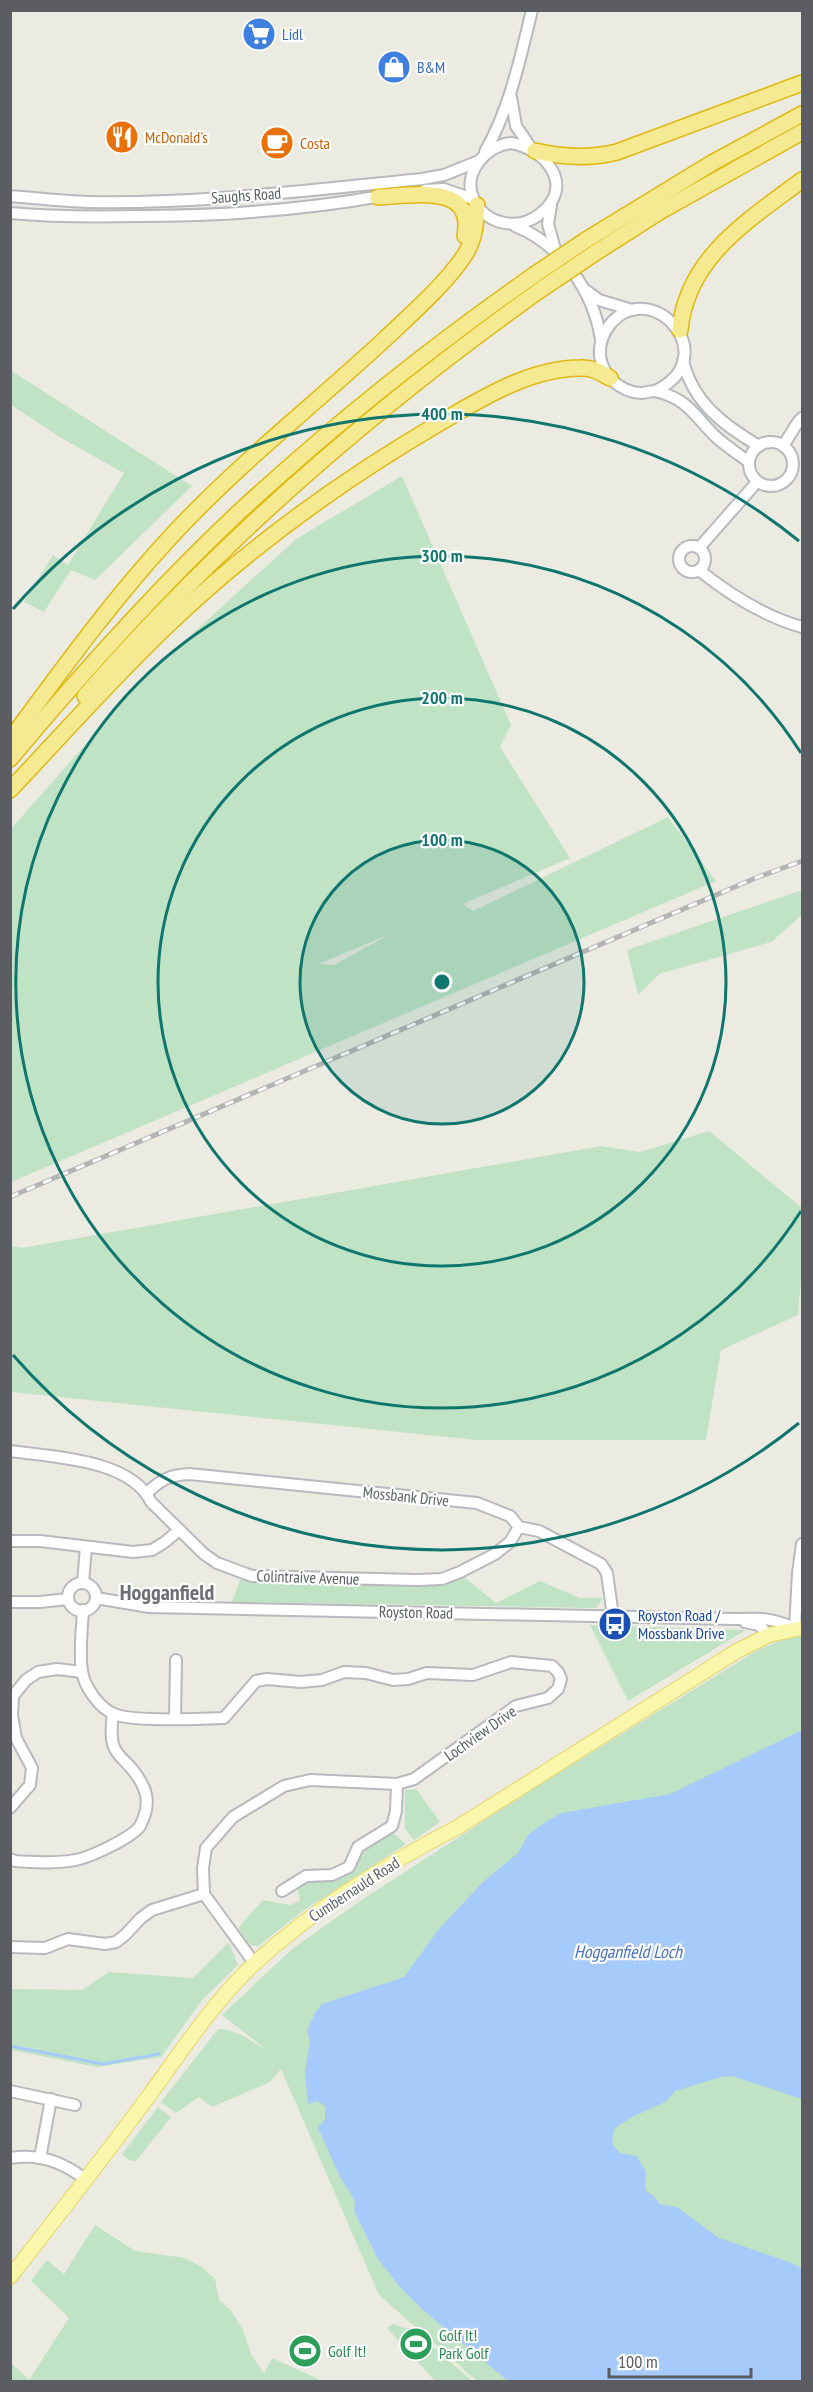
<svg xmlns="http://www.w3.org/2000/svg" width="813" height="2392" font-family="'PT Sans Narrow',sans-serif">
<rect width="100%" height="100%" fill="#ecebe2"/>
<!-- green -->
<g fill="#c0e2c5" fill-rule="evenodd">
<polygon points="10,370 192,486 95,580 71,570 44,612 24,602 53,555 68,565 124,473 63,439 11,405"/>
<path d="M 402,476 L 511,725 L 500,747 L 570,858 L 463,904 L 473,911 L 668,817 L 716,881 L 11,1182 L 11,829 L 143,679 L 296,539 ZM 390,934 L 334,965 L 320,964 L 321,963 Z"/>
<polygon points="802,890 802,915 771,942 659,974 638,995 627,950"/>
<polygon points="709,1131 802,1208 802,1266 798,1315 721,1350 706,1440 477,1440 11,1392 11,1246 22,1248 601,1146 640,1152"/>
<polygon points="464,1577 496,1603 540,1581 580,1598 603,1598 596,1608 232,1602 240,1580 442,1586"/>
<polygon points="590,1625 746,1630 628,1701"/>
<path d="M 796,1634 L 802,1634 L 802,2381 L 477,2381 L 379,2295 L 281,2069 L 270,2082 L 212,2107 L 199,2097 L 176,2113 L 161,2102 L 218,2029 C 237,2029 251,2041 267,2050 L 222,2015 L 292,1949 L 363,1899 L 552,1777 L 758,1650 Z"/>
<polygon points="416,1789 440,1822 414,1840 405,1829 405,1790"/>
<polygon points="393,1833 406,1844 303,1911 258,1946 250,1945 238,1928 263,1900 290,1905 300,1901 297,1887 303,1881 334,1879 366,1845 380,1842"/>
<polygon points="229,1942 238,1965 202,2000 161,2057 97,2067 11,2050 11,1989 82,1990 109,1972 193,1978"/>
<polygon points="158,2107 171,2117 136,2161 129,2160 122,2154"/>
<polygon points="95,2225 135,2251 185,2258 202,2267 215,2279 219,2300 230,2309 243,2330 252,2356 264,2373 272,2358 323,2381 11,2381 11,2363 29,2380 69,2318 31,2281 47,2260 64,2274"/>
<polygon points="394,2324 404,2328 412,2328 472,2381 435,2381 387,2328"/>
</g>
<!-- water -->
<polygon fill="#a6caf9" points="802,1730 802,2099 732,2076 721,2077 675,2091 667,2101 630,2118 614,2129 612,2144 620,2153 637,2156 646,2172 645,2190 654,2196 659,2204 677,2207 719,2238 792,2263 802,2269 802,2381 508,2381 423,2310 400,2287 378,2259 354,2211 355,2203 351,2194 340,2177 318,2128 325,2119 325,2106 317,2101 308,2104 305,2072 310,2041 307,2031 315,2013 322,2004 404,1977 439,1929 482,1883 518,1853 529,1834 547,1821 562,1813 670,1794"/>
<g fill="none" stroke-linecap="round" stroke-linejoin="round">
<!-- stream -->
<polyline stroke="#a6caf9" stroke-width="3" points="10,2046 103,2064 159,2054"/>
<defs>
<g id="minor">
<polyline points="511,97 516,126 531,148"/>
<path d="M 511,143 C 546,149 576,186 540,214 C 519,231 486,225 474,200 C 461,174 486,145 511,143 Z"/>
<path d="M 485,152 C 510,108 520,59 532,10"/>
<polyline points="425,190 444,189 473,199"/>
<path d="M 10,196 C 36,198 62,201 88,202 C 200,204 311,190 422,179 L 444,175 L 479,161"/>
<polyline points="551,205 548,224 555,249"/>
<path d="M 10,213 C 54,217 96,217 139,216 C 221,216 302,210 382,196"/>
<path d="M 515,226 C 561,244 594,292 601,340"/>
<polyline points="584,289 599,300 632,310"/>
<path d="M 683,361 C 693,402 723,425 759,446"/>
<path d="M 655,391 C 725,358 654,277 612,322 C 604,331 599,343 600,356 C 603,376 620,392 641,393 C 645,393 650,391 654,391 C 662,392 673,397 680,401 C 694,410 704,426 716,437 C 726,446 738,454 749,462"/>
<circle cx="771" cy="464" r="22"/>
<polyline points="783,446 798,422 802,418"/>
<circle cx="692" cy="559" r="13"/>
<polyline points="699,548 757,482"/>
<path d="M 699,570 C 730,595 763,616 802,627"/>
<path d="M 10,1451 C 52,1457 131,1459 151,1502 L 204,1554 L 217,1563 L 252,1576 L 417,1580 L 442,1579 L 460,1572 L 495,1554 L 510,1542 L 519,1527"/>
<path d="M 147,1493 C 160,1480 170,1475 189,1474 L 477,1503 L 510,1516 L 519,1527 L 539,1531 L 601,1564 L 607,1573 L 613,1616"/>
<polyline points="10,1541 40,1541 133,1552 152,1550 165,1542 179,1530"/>
<polyline points="83,1583 86,1547"/>
<circle cx="82" cy="1597" r="14"/>
<path d="M 96,1598 L 149,1607 L 736,1619 C 761,1618 772,1618 795,1628 L 798,1573 L 802,1544"/>
<polyline points="10,1602 40,1602 68,1599"/>
<path d="M 83,1610 C 82,1630 79,1651 82,1671 C 84,1686 99,1708 114,1714 C 133,1722 202,1719 224,1718 L 256,1681 L 267,1679 L 301,1682 L 322,1680 L 344,1672 L 366,1673 L 393,1680 L 408,1679 L 427,1673 L 473,1675 L 511,1662 L 552,1666 L 558,1672 L 561,1679 L 558,1689 L 548,1698 L 516,1706 L 414,1779 L 397,1784 L 310,1780 L 284,1786 L 233,1817 L 206,1848 L 203,1868 L 204,1894 L 255,1964"/>
<polyline points="745,1622 759,1625 769,1635"/>
<polyline points="175,1718 176,1660"/>
<polyline points="10,1808 30,1785 32,1768 16,1738 12,1715 13,1696 26,1680 38,1672 57,1669 82,1672"/>
<path d="M 10,1859 L 15,1861 C 34,1862 56,1864 75,1860 C 89,1858 133,1837 140,1826 C 147,1813 150,1800 143,1786 C 126,1750 106,1764 113,1714"/>
<polyline points="282,1891 306,1876 332,1875 349,1867 358,1847 392,1826 396,1811 397,1784"/>
<polyline points="10,1947 45,1948 68,1939 105,1944 116,1942 125,1935 141,1918 152,1910 204,1894"/>
<polyline points="10,2091 75,2105"/>
<path d="M 10,2158 C 39,2153 64,2162 86,2180"/>
<polyline points="40,2158 51,2099"/>
</g>
<path id="major" d="M 10,2277 C 57,2217 103,2158 148,2097 C 182,2051 213,2002 255,1963 C 315,1908 386,1864 458,1827 L 737,1651 L 769,1635 L 802,1628"/>
<g id="highway">
<path d="M 535,151 C 562,157 590,159 617,152 L 802,83"/>
<path d="M 378,197 C 410,196 475,181 465,236"/>
<polyline points="586,240 712,163 802,114"/>
<polyline points="595,253 661,211 802,132"/>
<path d="M 680,330 C 687,257 749,220 802,180"/>
<path d="M 85,696 C 220,541 375,407 543,288"/>
<path d="M 10,740 C 63,668 116,595 177,530 C 242,461 316,403 385,339 C 410,315 448,282 466,253 C 475,238 476,221 477,205"/>
<path d="M 10,759 C 82,673 156,590 238,513 C 331,427 430,348 534,275"/>
<path d="M 10,790 C 63,734 114,676 170,623 C 252,545 345,478 443,421 C 484,397 531,368 581,368 C 592,367 601,373 610,378"/>
</g>
</defs>
<!-- minor casing -->
<use href="#minor" stroke="#b8b9be" stroke-width="14"/>
<!-- major casing -->
<use href="#major" stroke="#e7d361" stroke-width="16"/>
<!-- highway casing -->
<use href="#highway" stroke="#dfb910" stroke-width="18"/>
<!-- minor -->
<use href="#minor" stroke="#fff" stroke-width="10"/>
<!-- major -->
<use href="#major" stroke="#f9f7ab" stroke-width="14"/>
<!-- highway -->
<use href="#highway" stroke="#f5e991" stroke-width="15"/>
<defs>
<polyline id="rail" points="10,1197 758,877 802,861"/>
</defs>
<!-- rail casing -->
<use href="#rail" stroke="#b3b4b4" stroke-width="5"/>
<!-- rail -->
<use href="#rail" stroke="#fff" stroke-width="3" stroke-dasharray="9" stroke-linecap="butt"/>
<defs>
<g id="highway-bridge">
<polyline points="534,275 586,240"/>
<polyline points="543,288 595,253"/>
</g>
</defs>
<!-- highway-bridge casing -->
<use href="#highway-bridge" stroke="#dfb910" stroke-width="18" stroke-linecap="butt"/>
<!-- highway-bridge -->
<use href="#highway-bridge" stroke="#f5e991" stroke-width="15"/>
</g>
<!-- distance rings -->
<circle cx="442" cy="982" r="142" fill="#0f766e" fill-opacity=".12"/>
<g fill="none" stroke="#0f766e" stroke-width="3">
<circle cx="442" cy="982" r="142"/>
<circle cx="442" cy="982" r="284"/>
<path d="M801 1211A426 426 0 1 1 801 753"/>
<path d="M799 1423A568 568 0 0 1 13 1355M13 609A568 568 0 0 1 799 541"/>
</g>
<!-- icons -->
<defs>
<symbol id="supermarket-disc" viewBox="-11 -11 22 22"><circle r="9.5" fill="#3f7fe0" stroke="#fff"/><path d="M-6-5.5h2.5l.6 2H6L4.5 2H-2.5L-4.4-4H-6ZM-1.5 3.2a1.3 1.3 0 1 0 .1 0ZM3 3.2a1.3 1.3 0 1 0 .1 0Z" fill="#fff"/></symbol>
<symbol id="shop-disc" viewBox="-11 -11 22 22"><circle r="9.5" fill="#3f7fe0" stroke="#fff"/><path d="M-5-2.5h2.3a2.7 3.5 0 0 1 5.4 0H5L5.5 6h-11ZM-1.5-2.5h3a1.5 2.3 0 0 0-3 0Z" fill="#fff"/></symbol>
<symbol id="restaurant-disc" viewBox="-11 -11 22 22"><circle r="9.5" fill="#e8710a" stroke="#fff"/><path d="M-5-6h1v4h1v-4h1v4h1v-4h1v5L-1.5 .5V6h-2V.5L-5-1ZM5-6V6H3V1.5H1.5Q1.5-4 5-6Z" fill="#fff"/></symbol>
<symbol id="cafe-disc" viewBox="-11 -11 22 22"><circle r="9.5" fill="#e8710a" stroke="#fff"/><path d="M-5.5-4.5H6V0H3Q3 3.5 0 3.5H-2.5Q-5.5 3.5-5.5 0ZM3-3.2v2h1.7v-2ZM-6 4.5H4V6H-6Z" fill="#fff"/></symbol>
<symbol id="bus-disc" viewBox="-11 -11 22 22"><circle r="9.5" fill="#1a4fb4" stroke="#fff"/><path d="M-5-6H5V4H4V6H2V4H-2V6H-4V4H-5ZM-3.5-4V0h7V-4ZM-3.5 1.2v1.5H-2V1.2ZM2 1.2v1.5H3.5V1.2Z" fill="#fff"/></symbol>
<symbol id="stadium-disc" viewBox="-11 -11 22 22"><circle r="9.5" fill="#2e9e5b" stroke="#fff"/><path d="M0-5a6.5 5 0 1 0 0 10a6.5 5 0 1 0 0-10ZM-3.5-1.8h7v3.6h-7Z" fill="#fff"/></symbol>
</defs>
<g fill-rule="evenodd">
<use href="#supermarket-disc" x="240" y="15" width="38" height="38"/>
<use href="#shop-disc" x="375" y="48" width="38" height="38"/>
<use href="#restaurant-disc" x="103" y="118" width="38" height="38"/>
<use href="#cafe-disc" x="258" y="124" width="38" height="38"/>
<use href="#bus-disc" x="596" y="1605" width="38" height="38"/>
<use href="#stadium-disc" x="397" y="2325" width="38" height="38"/>
<use href="#stadium-disc" x="286" y="2332" width="38" height="38"/>
</g>
<g text-anchor="middle" dominant-baseline="central" stroke-width="4.5" stroke-linejoin="round" paint-order="stroke">
<!-- shop labels -->
<g font-size="16" fill="#366cbe" stroke="#fff" text-anchor="start">
<text x="282" y="34">Lidl</text>
<text x="417" y="67">B&amp;M</text>
</g>
<!-- food labels -->
<g font-size="16" fill="#c56008" stroke="#fff" text-anchor="start">
<text x="145" y="137">McDonald's</text>
<text x="300" y="143">Costa</text>
</g>
<!-- street labels -->
<g font-size="16" fill="#5b5d62" stroke="#fff">
<text transform="translate(246 195) rotate(-4)">Saughs Road</text>
<text transform="translate(406 1496) rotate(6)">Mossbank Drive</text>
<text transform="translate(308 1577) rotate(2)">Colintraive Avenue</text>
<text transform="translate(416 1612) rotate(1)">Royston Road</text>
<text transform="translate(480 1733) rotate(-35)">Lochview Drive</text>
<text transform="translate(354 1889) rotate(-33)">Cumbernauld Road</text>
</g>
<!-- transit labels -->
<g font-size="16" fill="#164399" stroke="#fff" text-anchor="start">
<text x="638" y="1615">Royston Road /<tspan x="638" dy="18">Mossbank Drive</tspan></text>
</g>
<!-- leisure labels -->
<g font-size="16" fill="#27864d" stroke="#fff" text-anchor="start">
<text x="439" y="2335">Golf It!<tspan x="439" dy="18">Park Golf</tspan></text>
<text x="328" y="2351">Golf It!</text>
</g>
<!-- water labels -->
<g font-size="18" font-style="italic" fill="#4b72ba" stroke="#fff">
<text x="628" y="1951">Hogganfield Loch</text>
</g>
<!-- district labels -->
<g font-size="22" font-weight="bold" fill="#6c6f74" stroke="#fff">
<text x="167" y="1592">Hogganfield</text>
</g>
</g>
<circle cx="442" cy="982" r="9" fill="#0f766e" stroke="#fff" stroke-width="3"/>
<g font-size="18" text-anchor="middle" font-weight="bold" fill="#0f766e" stroke="#fff" stroke-width="4.5" stroke-linejoin="round" paint-order="stroke">
<text x="442" y="420">400 m</text>
<text x="442" y="562">300 m</text>
<text x="442" y="704">200 m</text>
<text x="442" y="846">100 m</text>
</g>
<!-- border -->
<rect width="813" height="2392" fill="none" stroke="#5b5d62" stroke-width="24"/>
<!-- scale -->
<path d="M609 2368v9h142v-9" fill="none" stroke="#5b5d62" stroke-width="3"/>
<text x="618" y="2368" font-size="18" fill="#5b5d62" stroke="#ffffff" stroke-width="4.5" paint-order="stroke">100 m</text>
</svg>
